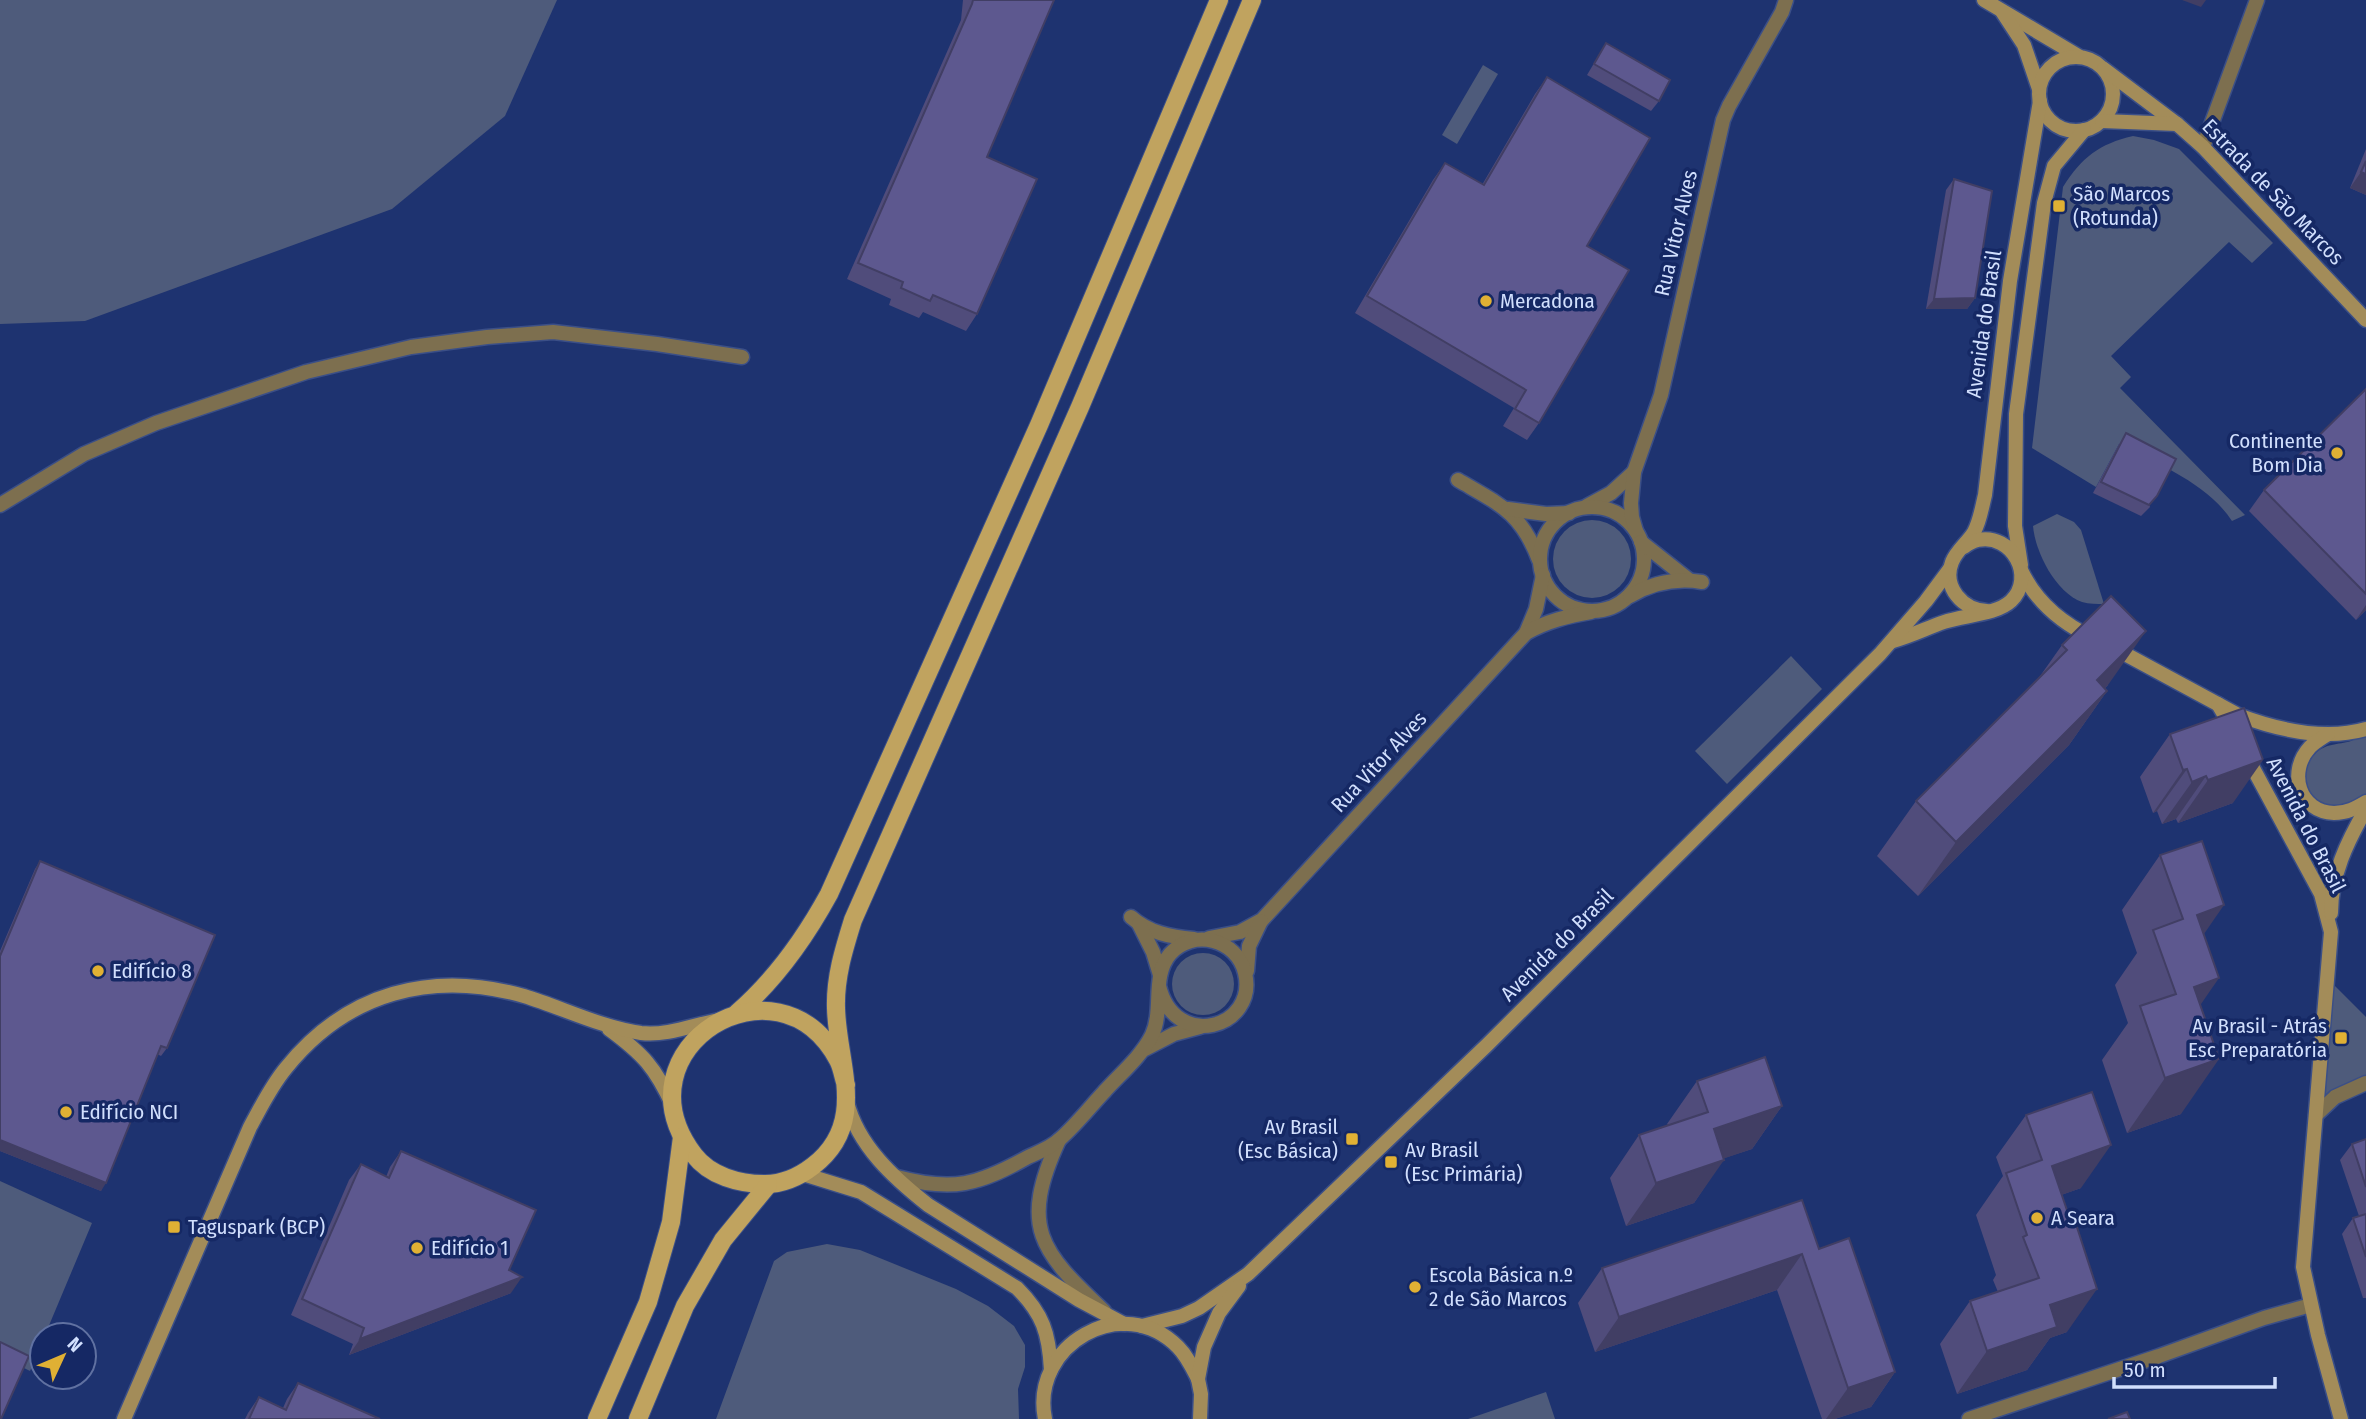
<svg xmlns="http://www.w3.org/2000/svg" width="2366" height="1419" font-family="'Fira Sans Condensed',sans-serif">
<rect width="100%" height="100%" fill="#1e3370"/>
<!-- green -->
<g fill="#4e5b7b">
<polygon points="0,0 557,0 505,116 392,209 85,321 0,324"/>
<polygon points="1483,65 1498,74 1457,144 1442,135"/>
<path d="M 2133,136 L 2154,140 L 2179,149 L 2273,243 L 2252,263 L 2229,242 L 2111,356 L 2131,377 L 2120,388 L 2245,515 L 2232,521 C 2207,483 2158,464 2119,444 L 2096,487 L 2032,448 L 2063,187 C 2082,157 2099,144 2133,136 Z"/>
<path d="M 2057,514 L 2074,522 L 2081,530 L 2104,604 C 2097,604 2089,604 2082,602 C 2056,593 2035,552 2033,526 Z"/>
<circle cx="1592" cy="559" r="39"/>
<polygon points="1791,656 1822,689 1727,784 1695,751"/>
<path d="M 2366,734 L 2366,794 C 2359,798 2350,806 2342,808 C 2313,818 2291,776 2315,754 C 2325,743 2338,745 2351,741 C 2356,739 2361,736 2366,734 Z"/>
<circle cx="1203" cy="984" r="31"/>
<polygon points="2328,979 2366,1017 2366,1083 2316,1115"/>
<polygon points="0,1181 92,1223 45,1335 42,1335 42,1343 30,1371 0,1356"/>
<polygon points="827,1244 860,1250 956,1289 988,1306 1014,1326 1025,1345 1025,1367 1018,1389 1019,1419 716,1419 774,1261 787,1252"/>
<polygon points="1546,1392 1555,1419 1468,1419"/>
</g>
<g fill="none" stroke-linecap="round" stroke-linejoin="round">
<defs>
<g id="street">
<polyline points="2203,147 2257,0"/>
<path d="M 1458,480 C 1499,504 1521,512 1539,560"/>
<polyline points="0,505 84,454 156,423 306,372 411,347 487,337 553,332 657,344 742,357"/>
<polyline points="1587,506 1611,493 1634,472"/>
<circle cx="1592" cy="559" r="52"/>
<polyline points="1508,509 1546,514 1569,513"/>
<polyline points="1636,531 1632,517 1631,503 1634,472 1661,395 1723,120 1729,106 1782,12 1786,0"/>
<polyline points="1641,542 1689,580"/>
<path d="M 1630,596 C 1652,583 1677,578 1702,582"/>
<polyline points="1526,633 1536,609 1543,575"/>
<path d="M 1131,917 C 1149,933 1171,937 1194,939"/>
<polyline points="1139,924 1153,952 1160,975"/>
<path d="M 1209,938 L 1240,932 L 1262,920 L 1526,633 C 1547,621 1568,616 1591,612"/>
<polyline points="1247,971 1249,946 1261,921"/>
<polyline points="1145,1049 1174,1034 1200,1027"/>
<polyline points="2316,1115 2335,1097 2366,1083"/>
<path d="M 1059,1140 C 1019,1227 1040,1251 1104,1311"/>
<path d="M 897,1177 C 953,1192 978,1185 1028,1157 C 1039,1152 1052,1147 1060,1139 C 1076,1125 1090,1107 1104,1092 C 1120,1074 1141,1057 1152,1035 C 1164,1009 1151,977 1170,954 C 1193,928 1237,939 1245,973 C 1258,1028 1175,1052 1159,986"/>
<polyline points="1969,1419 2159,1356 2264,1318 2311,1305"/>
</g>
<g id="secondary">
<polyline points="1984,0 2080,57"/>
<polyline points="2003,13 2024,45 2039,89"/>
<circle cx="2076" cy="94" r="37"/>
<polyline points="2104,69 2177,124 2203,147 2366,320"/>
<polyline points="2102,121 2177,124"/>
<polyline points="2021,565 2015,526 2016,414 2044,203 2054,166 2084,130"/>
<path d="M 2021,570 C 2036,602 2061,623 2093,638"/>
<path d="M 1987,611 C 1963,610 1942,587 1952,562 C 1956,551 1968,542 1974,532 C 1980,521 1982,507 1985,495 L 2010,281 L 2040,101"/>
<path d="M 1893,641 C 1911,636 1927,628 1944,622 C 1964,615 1996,615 2011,601 C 2036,577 2012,533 1978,540 C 1973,541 1968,544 1964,547"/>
<path d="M 2114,648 L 2238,715 C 2278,730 2325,741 2366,729"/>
<polyline points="2218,704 2233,730"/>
<path d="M 2328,734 C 2322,738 2315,742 2310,747 C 2287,772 2299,812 2334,813 C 2347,813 2356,808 2366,802"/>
<polyline points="2247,757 2321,894 2331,932 2303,1267 2318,1335 2341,1419"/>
<path d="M 2331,913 C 2331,875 2347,842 2366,809"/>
<path d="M 609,1029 C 643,1054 655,1067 673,1106"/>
<path d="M 847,1102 C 858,1146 894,1178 928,1205 L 1079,1300 L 1124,1324"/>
<path d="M 803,1174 L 861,1192 L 1017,1288 C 1043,1314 1049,1333 1051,1370"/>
<polyline points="1142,1326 1182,1316 1199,1308 1248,1274 1487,1045 1880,654 1926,601 1949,570"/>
<path d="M 124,1419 L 250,1127 C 261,1107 271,1086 286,1068 C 347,992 432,970 524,996 C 563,1008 600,1027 641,1033 C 667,1036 693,1025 719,1020"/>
<path d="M 1045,1419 C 1030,1345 1123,1291 1178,1347 C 1187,1356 1192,1367 1198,1379"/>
<polyline points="1200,1419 1201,1394 1198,1379 1204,1347 1219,1313 1239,1286"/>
</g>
<g id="primary">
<path d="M 737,1013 C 775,980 805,938 829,894 L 1039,425 L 1219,0"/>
<path d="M 846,1085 C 843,1077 842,1067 838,1060 C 778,948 613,1048 694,1155 C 710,1176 739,1184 765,1184 C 783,1184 800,1176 813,1166 C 869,1123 837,1063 836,1008 C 835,977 844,949 853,920 L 1080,407 L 1252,0"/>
<polyline points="597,1419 648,1302 671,1222 682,1137"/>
<polyline points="638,1419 685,1306 723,1240 768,1185"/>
</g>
</defs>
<!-- street casing -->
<use href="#street" stroke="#3b4f87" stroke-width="17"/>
<!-- secondary casing -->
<use href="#secondary" stroke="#3b4f87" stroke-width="17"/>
<!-- primary casing -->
<use href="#primary" stroke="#3b4f87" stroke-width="20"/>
<!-- street -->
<use href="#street" stroke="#7d6f4f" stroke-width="14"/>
<!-- secondary -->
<use href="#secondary" stroke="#a38c59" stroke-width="14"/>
<!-- primary -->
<use href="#primary" stroke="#c0a35f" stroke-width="18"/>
</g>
<!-- wall -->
<g fill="#504c7b">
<polygon points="963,0 1054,0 987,157 977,314 966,331 923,312 919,318 889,305 891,299 847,279 961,20"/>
<polygon points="1606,43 1659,101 1651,111 1587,75"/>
<polygon points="1547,77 1587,246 1539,423 1527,440 1503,426 1514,408 1355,313 1433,180 1445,163 1482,185 1535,94"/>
<polygon points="2366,149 2366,195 2350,188"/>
<polygon points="1954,179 1975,298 1967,309 1926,309 1946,190"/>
<polygon points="2366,389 2366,610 2356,620 2249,511 2264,490"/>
<polygon points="2126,433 2150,507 2141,516 2093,493 2119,444"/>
<polygon points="2062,645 2108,685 2105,688 2107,691 2069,745 1918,896 1877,856 1916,801 2038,679"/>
<polygon points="2170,734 2233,803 2178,823 2176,819 2162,824 2157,811 2153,813 2140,777"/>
<polygon points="2160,855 2204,935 2200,1006 2181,1114 2127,1133 2102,1060 2128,1023 2115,985 2137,953 2122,910"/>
<polygon points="40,861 167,1048 161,1056 157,1054 101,1191 0,1151 0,951 35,869"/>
<polygon points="1697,1081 1782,1106 1752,1149 1724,1158 1694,1203 1626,1226 1610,1178 1639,1135 1668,1125 1667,1124"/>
<polygon points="2026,1115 2081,1188 2061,1195 2067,1332 2050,1338 2027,1370 1957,1394 1940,1344 1970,1301 1998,1292 1993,1280 1996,1275 1976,1215 2003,1176 1996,1157"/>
<polygon points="2366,1139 2366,1298 2363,1298 2342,1234 2353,1218 2359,1216 2340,1160 2352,1144"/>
<polygon points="401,1151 509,1270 511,1293 349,1355 353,1344 291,1315 349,1180 361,1164 386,1177 390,1167"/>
<polygon points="1819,1249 1895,1372 1871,1407 1835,1419 1822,1419 1777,1290 1595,1352 1578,1303 1602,1268"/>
<polygon points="298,1383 380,1419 245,1419 248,1413 259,1397 283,1408 287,1399"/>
</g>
<!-- shaded-wall -->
<g fill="#413e64">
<polygon points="2182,0 2206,0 2201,7"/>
<polygon points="2361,172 2366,174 2366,195 2350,188"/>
<polygon points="1975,298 1967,309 1926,309 1934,299"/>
<polygon points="2366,605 2366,610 2356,620"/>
<polygon points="2146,631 2108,685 2058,735 2097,680"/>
<polygon points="2107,691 2069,745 1918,896 1956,842"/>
<polygon points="2263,760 2233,803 2178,823 2208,780"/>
<polygon points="2187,769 2157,811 2153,813 2183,770"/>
<polygon points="2206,776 2176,819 2162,824 2192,782"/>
<polygon points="2224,905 2186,960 2197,915"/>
<polygon points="2219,978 2181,1033 2194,987"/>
<polygon points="2219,1059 2181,1114 2127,1133 2165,1078"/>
<polygon points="1782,1106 1752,1149 1684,1172 1714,1129"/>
<polygon points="0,1140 106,1183 101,1191 0,1151"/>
<polygon points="2111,1145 2081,1188 2022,1209 2052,1166"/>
<polygon points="1724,1160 1694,1203 1626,1226 1656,1183"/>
<polygon points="1802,1254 1777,1290 1595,1352 1619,1317"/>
<polygon points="522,1277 511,1293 349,1355 360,1339"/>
<polygon points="2097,1289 2067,1332 2050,1338 2027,1370 1957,1394 1987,1351 2050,1305"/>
<polygon points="1895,1372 1871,1407 1835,1419 1826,1419 1848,1388"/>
</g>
<!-- building -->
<g fill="#5d588f" stroke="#413e64" stroke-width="2">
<polygon points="973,0 1054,0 987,157 1037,179 977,314 933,295 930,301 901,288 903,282 858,263 972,4"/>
<polygon points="1606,43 1670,80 1659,101 1594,64"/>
<polygon points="1547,77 1650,138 1587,246 1629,270 1539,423 1515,409 1526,390 1367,296 1445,163 1484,185"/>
<polygon points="2366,161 2366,174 2361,172"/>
<polygon points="1954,179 1992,191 1975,298 1934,299"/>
<polygon points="2366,389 2366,594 2264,490"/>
<polygon points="2126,433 2176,459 2157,496 2149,505 2101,482"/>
<polygon points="2111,596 2146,631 2097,680 2107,691 1956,842 1916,801 2067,650 2062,645"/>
<polygon points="2244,708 2263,760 2208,780 2206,776 2192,782 2187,769 2183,770 2170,734"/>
<polygon points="2202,841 2224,905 2197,915 2219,978 2194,987 2219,1059 2165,1078 2140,1006 2176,994 2153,930 2183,919 2160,855"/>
<polygon points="40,861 215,935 167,1048 161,1046 106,1183 0,1140 0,956"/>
<polygon points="1765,1057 1782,1106 1714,1129 1724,1160 1656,1183 1639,1135 1708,1112 1697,1081"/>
<polygon points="2092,1092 2111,1145 2052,1166 2070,1219 2074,1218 2097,1289 2050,1305 2057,1327 1987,1351 1970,1301 2039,1278 2023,1237 2027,1235 2006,1173 2042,1160 2026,1115"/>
<polygon points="2366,1139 2366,1187 2352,1144"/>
<polygon points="401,1151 536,1210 509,1270 522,1277 360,1339 364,1328 302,1299 361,1164 389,1178"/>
<polygon points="1802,1200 1819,1249 1849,1238 1895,1372 1848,1388 1802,1254 1619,1317 1602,1268"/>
<polygon points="2366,1214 2366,1257 2353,1218"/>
<polygon points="0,1342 29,1356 1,1419 0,1419"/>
<polygon points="298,1383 380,1419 249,1419 259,1397 286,1410"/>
<polygon points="2127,1412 2130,1419 2108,1419"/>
</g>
<!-- markers -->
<g fill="#e0b034" stroke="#152864" stroke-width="2.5">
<rect x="2052" y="199" width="14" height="14" rx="3.5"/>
<circle cx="1486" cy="301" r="7"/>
<circle cx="2337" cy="453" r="7"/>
<circle cx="98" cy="971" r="7"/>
<rect x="2334" y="1031" width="14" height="14" rx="3.5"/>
<circle cx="66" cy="1112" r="7"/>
<rect x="1345" y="1132" width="14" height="14" rx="3.5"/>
<rect x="1384" y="1155" width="14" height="14" rx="3.5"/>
<circle cx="2037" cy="1218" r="7"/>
<rect x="167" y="1220" width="14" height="14" rx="3.5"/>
<circle cx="417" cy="1248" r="7"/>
<circle cx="1415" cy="1287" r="7"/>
</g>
<g text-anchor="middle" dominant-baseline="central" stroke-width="7" stroke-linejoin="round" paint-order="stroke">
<!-- street labels -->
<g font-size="21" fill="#d1dffd" stroke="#152864">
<text transform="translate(2273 192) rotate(46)">Estrada de São Marcos</text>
<text transform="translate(1676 233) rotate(-77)">Rua Vitor Alves</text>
<text transform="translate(1984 324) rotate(-82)">Avenida do Brasil</text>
<text transform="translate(1379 762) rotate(-47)">Rua Vitor Alves</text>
<text transform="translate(2306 825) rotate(63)">Avenida do Brasil</text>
<text transform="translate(1557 945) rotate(-45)">Avenida do Brasil</text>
</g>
<!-- poi labels -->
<g font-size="21" fill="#d1dffd" stroke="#152864" text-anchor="start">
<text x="2073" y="194">São Marcos<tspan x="2073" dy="24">(Rotunda)</tspan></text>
<text x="1500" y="301">Mercadona</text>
<text x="2323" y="441" text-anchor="end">Continente<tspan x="2323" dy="24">Bom Dia</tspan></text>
<text x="112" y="971">Edifício 8</text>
<text x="2327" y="1026" text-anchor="end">Av Brasil - Atrás<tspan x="2327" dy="24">Esc Preparatória</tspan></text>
<text x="80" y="1112">Edifício NCI</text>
<text x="1338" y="1127" text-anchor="end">Av Brasil<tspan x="1338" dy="24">(Esc Básica)</tspan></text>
<text x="1405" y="1150">Av Brasil<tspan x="1405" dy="24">(Esc Primária)</tspan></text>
<text x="2051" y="1218">A Seara</text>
<text x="188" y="1227">Taguspark (BCP)</text>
<text x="431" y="1248">Edifício 1</text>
<text x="1429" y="1275">Escola Básica n.º<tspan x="1429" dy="24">2 de São Marcos</tspan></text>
</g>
</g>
<!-- north arrow -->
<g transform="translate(63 1356) rotate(46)"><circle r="33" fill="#152864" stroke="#6071a1" stroke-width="2"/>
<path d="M0-5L12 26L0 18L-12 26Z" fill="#e0b034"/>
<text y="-10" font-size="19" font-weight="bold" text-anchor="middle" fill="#d1dffd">N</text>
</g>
<!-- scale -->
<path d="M2114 1377v10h161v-10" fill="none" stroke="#d1dffd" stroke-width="3.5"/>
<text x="2124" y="1377" font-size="21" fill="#d1dffd" stroke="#152864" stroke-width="5" paint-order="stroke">50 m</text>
</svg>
